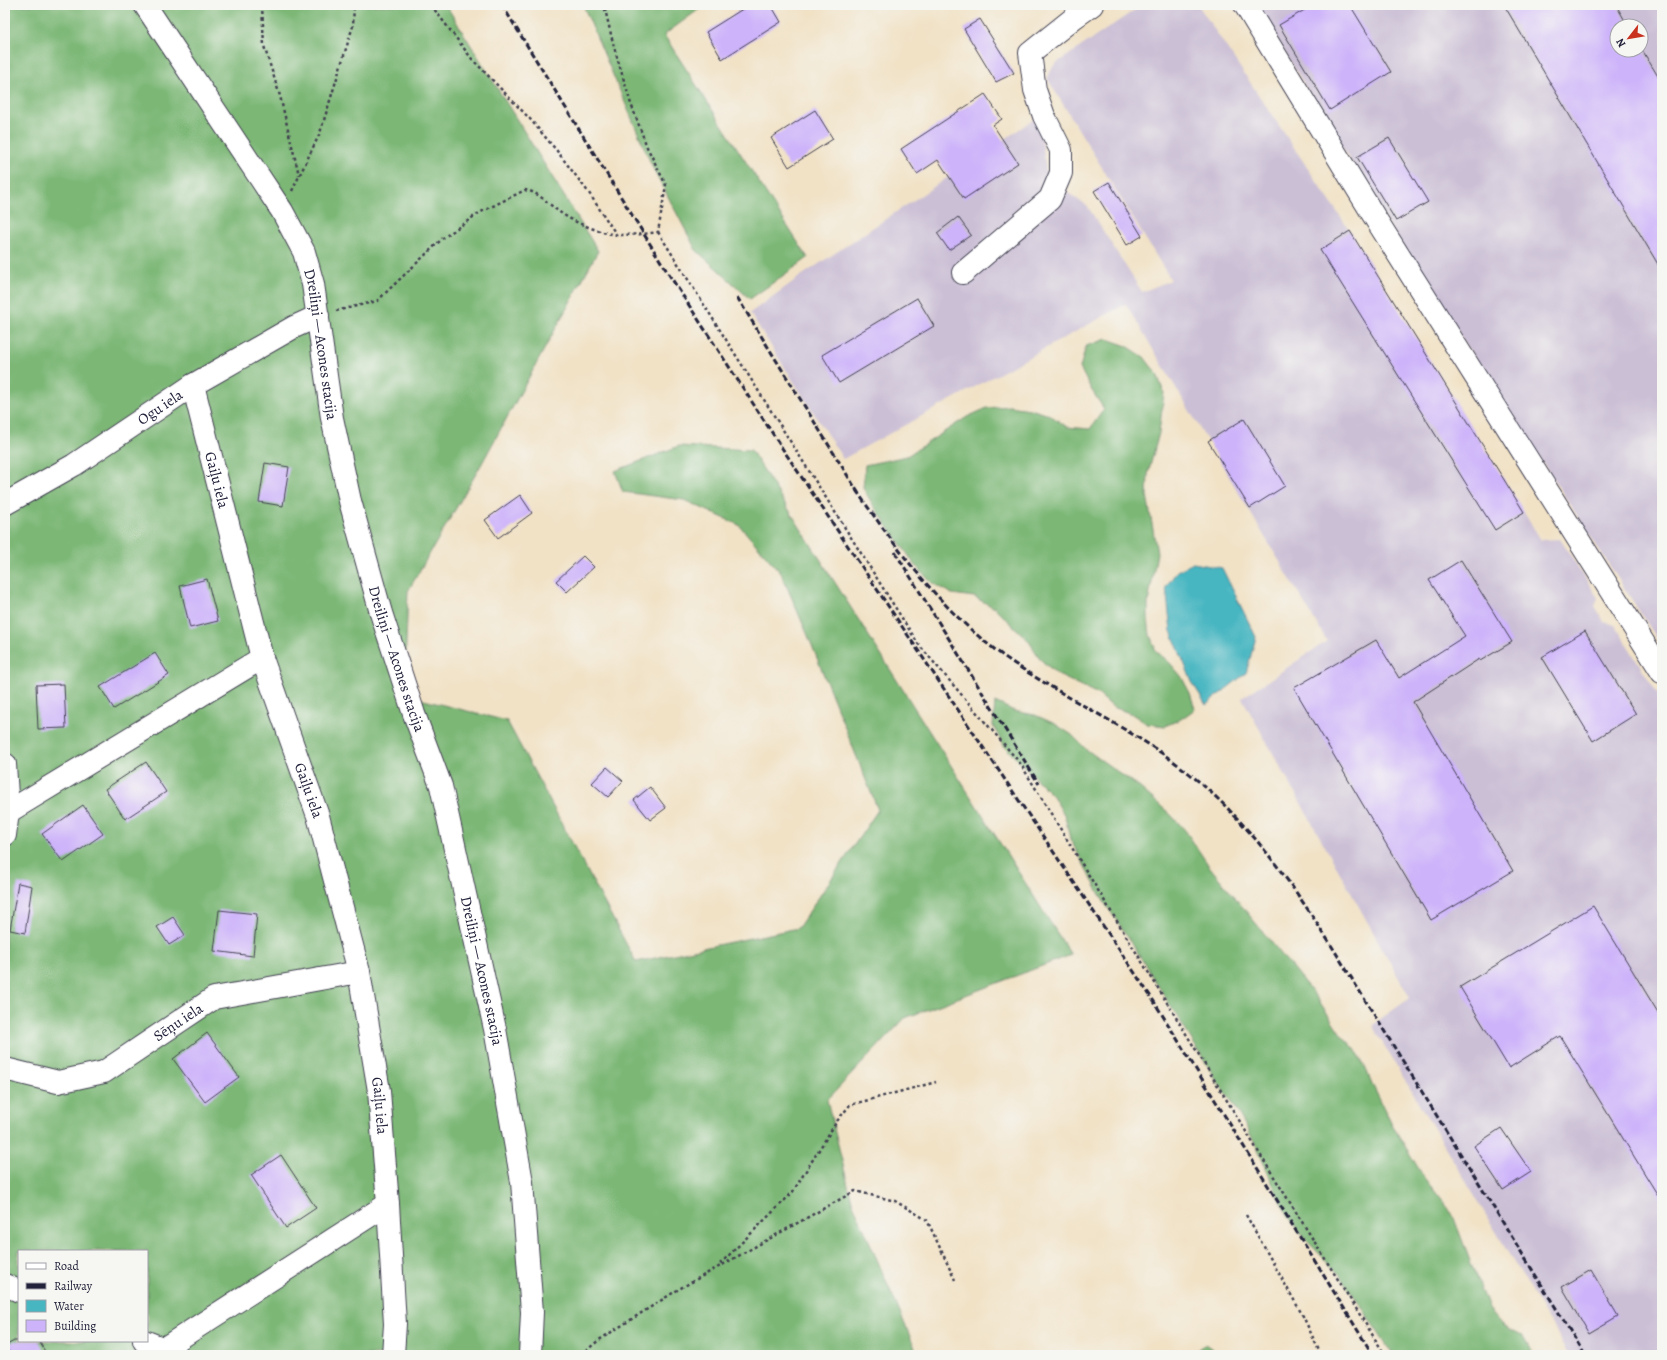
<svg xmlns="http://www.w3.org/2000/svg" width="1667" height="1360" font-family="Alegreya,serif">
<rect width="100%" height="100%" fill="#f6f6f2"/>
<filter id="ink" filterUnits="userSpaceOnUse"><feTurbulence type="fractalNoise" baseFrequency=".025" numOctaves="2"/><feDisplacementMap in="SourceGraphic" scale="8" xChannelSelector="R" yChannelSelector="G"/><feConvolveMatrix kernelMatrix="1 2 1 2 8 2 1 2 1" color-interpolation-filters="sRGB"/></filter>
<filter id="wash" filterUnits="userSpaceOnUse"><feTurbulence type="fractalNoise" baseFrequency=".012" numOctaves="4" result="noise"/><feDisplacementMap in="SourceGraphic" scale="16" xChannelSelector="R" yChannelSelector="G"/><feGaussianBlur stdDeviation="0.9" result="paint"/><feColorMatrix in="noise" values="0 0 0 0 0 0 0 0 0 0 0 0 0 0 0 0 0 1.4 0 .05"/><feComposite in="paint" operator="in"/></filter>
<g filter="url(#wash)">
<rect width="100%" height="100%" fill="#f1e2c6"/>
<!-- industrial -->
<g fill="#cbbfd5" fill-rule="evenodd">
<polygon points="1142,5 1198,5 1350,231 1541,540 1560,539 1598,598 1595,606 1604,622 1615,625 1662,701 1662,1355 1570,1355 1372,1025 1410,998 1242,698 1327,641 1126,304 843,459 750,313 801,276 1039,116 1047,179 1056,184 1088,207 1142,292 1171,280 1047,78 1054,65"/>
<path d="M 1256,5 L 1662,5 L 1662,646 L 1409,257 ZM 1617,26 L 1641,26 L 1641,50 L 1617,50 Z"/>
</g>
<!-- forest -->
<g fill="#7cb776" stroke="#4f6c58" fill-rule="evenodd">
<path d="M 5,5 L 446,5 L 598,251 L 481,465 L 408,591 L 404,695 L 507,721 L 636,962 L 798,928 L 878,810 L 809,638 L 781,573 L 739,525 L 684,500 L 623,492 L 615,471 L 679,446 L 751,450 L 1071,955 L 905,1018 L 827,1100 L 852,1201 L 918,1355 L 5,1355 ZM 19,1251 L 147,1251 L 147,1341 L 19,1341 Z"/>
<polygon points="583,5 705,5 664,35 808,258 750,299 696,250 653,168"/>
<polygon points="1107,339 1127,346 1144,357 1157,374 1164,393 1159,433 1148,474 1147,495 1157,553 1148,603 1148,619 1150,635 1156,651 1169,662 1181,676 1190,693 1195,709 1181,719 1165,726 1147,724 1132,714 1113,707 1098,694 1058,675 1041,660 1028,640 995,608 974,597 952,594 932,583 916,566 875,508 863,488 865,465 907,456 967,417 987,408 1009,406 1030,409 1050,415 1067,427 1090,429 1104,409 1091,389 1080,368 1086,346"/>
<polygon points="995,702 1014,711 1035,715 1055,724 1072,735 1087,750 1139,787 1170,814 1185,830 1209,866 1317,998 1341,1034 1355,1049 1365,1067 1373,1086 1392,1125 1425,1179 1452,1213 1488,1309 1502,1325 1522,1335 1533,1355 1393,1355 1340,1275 1308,1242 1294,1225 1282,1205 1254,1141 1231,1100 1217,1081 1131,942 1104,902 1070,839 1065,816 1053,796 1005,747 993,726"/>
<polygon points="1205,1344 1221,1355 1190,1355"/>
</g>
<!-- water -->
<polygon fill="#47b6c1" stroke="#346c7e" points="1193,563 1222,568 1256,637 1246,673 1206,705 1192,682 1171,631 1166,587 1177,571"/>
<g id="blocks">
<!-- building -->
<g fill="#cdb3fa">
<polygon points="749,5 771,5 781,22 722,59 706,32"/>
<polygon points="1313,5 1350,5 1391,72 1330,110 1279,25"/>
<polygon points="1504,5 1616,5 1628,26 1617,26 1617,50 1641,50 1641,48 1662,83 1662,271"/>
<polygon points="980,19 1014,73 996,82 964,29"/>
<polygon points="985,94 1002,119 993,125 1018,163 964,199 938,160 917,174 901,149"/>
<polygon points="815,110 833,139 789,167 771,138"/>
<polygon points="1389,138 1428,202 1396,221 1357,157"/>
<polygon points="1109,182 1142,236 1127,245 1094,191"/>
<polygon points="958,217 971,235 949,250 937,233"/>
<polygon points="1350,231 1524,512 1495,530 1320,250"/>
<polygon points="917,298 934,326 839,383 822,355"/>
<polygon points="1244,419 1285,486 1250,508 1208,441"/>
<polygon points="265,463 289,467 283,506 259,502"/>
<polygon points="520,495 532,513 498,538 485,520"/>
<polygon points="583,556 594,567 567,592 556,581"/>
<polygon points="1461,560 1512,642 1480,661 1479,659 1413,702 1513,871 1431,920 1294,688 1376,640 1399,678 1465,636 1429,580"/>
<polygon points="207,579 218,621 190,628 180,586"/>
<polygon points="1585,631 1636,714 1593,741 1542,657"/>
<polygon points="155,653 169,675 114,709 100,687"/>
<polygon points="64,684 66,728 38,729 36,685"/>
<polygon points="146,762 166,792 125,819 105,789"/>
<polygon points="607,767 623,781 608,797 592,783"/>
<polygon points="650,787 666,808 650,820 634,800"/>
<polygon points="83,805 103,834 63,862 42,834"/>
<polygon points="18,883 32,886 25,933 10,930"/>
<polygon points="1593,906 1662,1019 1662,1202 1560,1036 1509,1068 1460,987"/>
<polygon points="219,910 257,914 253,956 214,951"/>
<polygon points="173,917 185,935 169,945 157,927"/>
<polygon points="207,1033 239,1077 205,1102 173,1059"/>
<polygon points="1501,1128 1531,1172 1503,1190 1474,1146"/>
<polygon points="281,1155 316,1208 286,1228 251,1175"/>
<polygon points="1591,1270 1618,1316 1589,1333 1562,1287"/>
<polygon points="14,1341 39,1341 47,1355 11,1355 5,1346"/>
</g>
</g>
</g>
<g filter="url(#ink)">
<use href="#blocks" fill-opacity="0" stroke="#413f50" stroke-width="1"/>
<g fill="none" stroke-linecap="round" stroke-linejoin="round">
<defs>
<g id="minor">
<path id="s1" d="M 145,5 L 282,211 L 304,252 L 313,284 L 332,418 L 350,501 L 381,613 L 414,714 L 441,786 L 495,1029 L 522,1182 L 532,1312 L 530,1355"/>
<polyline points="1245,5 1377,221 1662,672"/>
<polyline points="963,273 1050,199 1061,173 1061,150 1044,116 1035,90 1030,53 1075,17 1092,5"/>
<path id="s2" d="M 193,385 L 262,658 L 318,816 L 359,972 L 379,1091 L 388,1204 L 395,1324 L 393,1355"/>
<path id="s3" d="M 5,504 L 74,465 L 193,385 L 294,327 L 318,316"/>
<polyline points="5,764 8,812 5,835"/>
<polyline points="8,812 262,658"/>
<path id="s4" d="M 5,1069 L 58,1082 L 104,1072 L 214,998 L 359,972"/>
<polyline points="5,1285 19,1291"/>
<polyline points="144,1341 175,1353"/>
<polyline points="163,1349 388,1204"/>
</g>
</defs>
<!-- minor casing -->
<use href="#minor" stroke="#413f50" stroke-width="24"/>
<!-- path -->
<g stroke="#413f50" stroke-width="2.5" stroke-dasharray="3 3" stroke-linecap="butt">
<polyline points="262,5 264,46 280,96 299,175"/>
<polyline points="431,5 472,59 530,119 557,151 589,193 616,234"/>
<polyline points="292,191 320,133 353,26 354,5"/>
<polyline points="658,232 919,645 1020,763 1261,1156 1385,1355"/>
<path d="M 336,311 L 377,301 L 443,238 L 479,213 L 525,190 C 539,192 549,205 561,213 C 573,222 603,234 618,235 C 631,235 645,234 658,232 L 666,185 L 647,147 L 631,104 L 614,47 L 604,5"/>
<polyline points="1246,1215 1303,1316 1321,1355"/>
<polyline points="720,1264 792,1193 837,1121 850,1105 936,1082"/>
<polyline points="581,1355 599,1340 679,1289 855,1191 895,1201 927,1220 955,1280"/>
</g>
<!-- minor -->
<use href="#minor" stroke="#fff" stroke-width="22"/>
<!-- rail -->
<g stroke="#22223b" stroke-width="3" stroke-dasharray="6 3" stroke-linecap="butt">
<polyline points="502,5 668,273 782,448 1153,1000 1373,1355"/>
<polyline points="737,297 859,494"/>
<path d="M 856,490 C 902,557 952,624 1021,668 C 1082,708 1149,737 1204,786 C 1256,832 1294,887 1331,945 L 1585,1355"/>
<polyline points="895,552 1039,784"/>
</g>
</g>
</g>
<g text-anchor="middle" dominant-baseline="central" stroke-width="4" stroke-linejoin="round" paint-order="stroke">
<!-- street labels -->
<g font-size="15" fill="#22223b" stroke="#f6f6f2">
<text stroke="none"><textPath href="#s1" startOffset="388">Dreiliņi — Acones stacija</textPath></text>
<text stroke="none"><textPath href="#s3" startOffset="183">Ogu iela</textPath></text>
<text stroke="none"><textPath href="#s2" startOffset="98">Gaiļu iela</textPath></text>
<text stroke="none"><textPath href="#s1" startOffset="712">Dreiliņi — Acones stacija</textPath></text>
<text stroke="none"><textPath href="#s2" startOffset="422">Gaiļu iela</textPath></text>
<text stroke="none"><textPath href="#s1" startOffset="1036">Dreiliņi — Acones stacija</textPath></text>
<text stroke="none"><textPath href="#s4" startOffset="191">Sēņu iela</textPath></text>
<text stroke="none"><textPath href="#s2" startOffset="746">Gaiļu iela</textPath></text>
</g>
</g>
<!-- margin -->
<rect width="1667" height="1360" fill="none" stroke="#f6f6f2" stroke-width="20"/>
<!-- legend -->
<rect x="18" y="1250" width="130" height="92" fill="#f6f6f2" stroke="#a1a1a9"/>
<rect x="26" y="1263" width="20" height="6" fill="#ffffff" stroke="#a1a1a9"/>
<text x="54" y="1270" font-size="12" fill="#22223b">Road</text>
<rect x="26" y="1283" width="20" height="6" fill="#22223b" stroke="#a1a1a9"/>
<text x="54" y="1290" font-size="12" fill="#22223b">Railway</text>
<rect x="26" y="1300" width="20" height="12" fill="#47b6c1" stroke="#a1a1a9"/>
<text x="54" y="1310" font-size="12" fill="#22223b">Water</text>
<rect x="26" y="1320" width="20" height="12" fill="#cdb3fa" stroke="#a1a1a9"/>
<text x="54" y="1330" font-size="12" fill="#22223b">Building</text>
<!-- north arrow -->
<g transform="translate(1629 38) rotate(239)"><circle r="19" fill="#f6f6f2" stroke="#a1a1a9"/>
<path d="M0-3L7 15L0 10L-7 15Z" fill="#c8321e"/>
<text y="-6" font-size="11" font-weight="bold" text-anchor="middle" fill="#22223b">N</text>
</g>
</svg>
